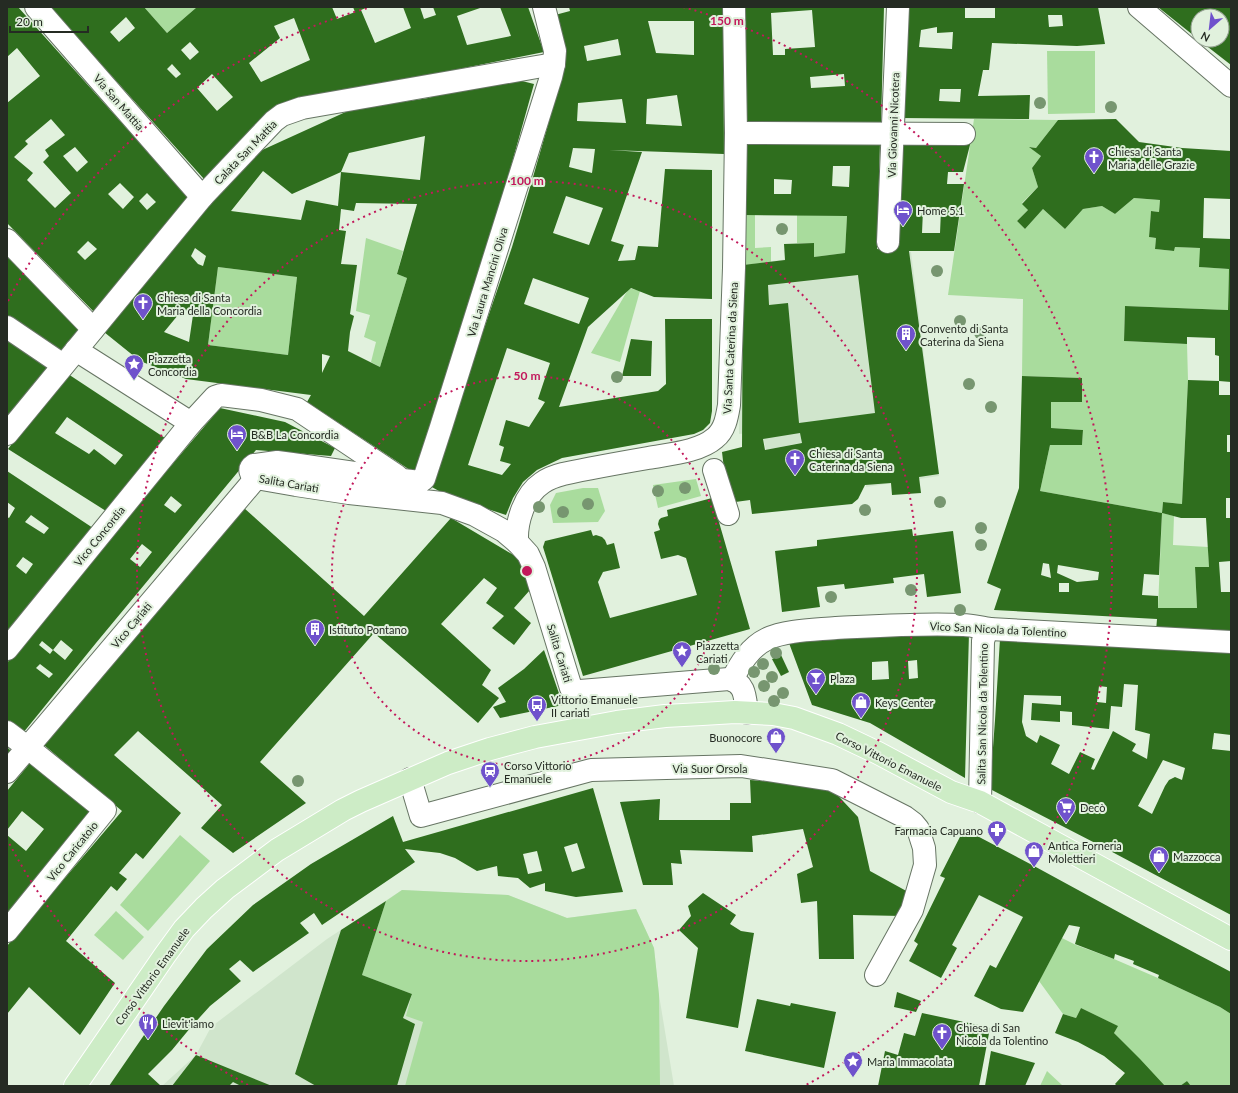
<svg xmlns="http://www.w3.org/2000/svg" width="1238" height="1093" font-family="Lato,sans-serif">
<rect width="100%" height="100%" fill="#e1f1dd"/>
<!-- built -->
<g fill="#d0e5cc">
<polygon points="878,248 911,252 939,476 866,487 867,466 843,438 800,443 766,450 762,432 739,434 740,265"/>
<polygon points="402,890 508,895 567,918 636,909 654,948 659,995 674,1086 162,1086 196,1055 211,1027 327,939"/>
</g>
<!-- green -->
<g fill="#a9dc9d">
<polygon points="144,7 197,7 167,33"/>
<polygon points="1047,51 1095,51 1095,113 1048,114"/>
<polygon points="974,119 1058,120 1036,148 1030,147 1041,156 1032,168 1038,187 1022,203 1028,210 1017,221 1025,229 1043,209 1065,229 1083,209 1102,206 1115,214 1134,198 1160,200 1159,212 1151,211 1149,237 1156,238 1155,249 1174,251 1175,247 1200,248 1200,267 1229,269 1228,310 1125,306 1124,341 1187,344 1188,380 1182,504 1163,502 1162,513 1174,516 1173,545 1208,547 1209,567 1195,567 1197,608 1158,608 1162,513 1040,491 1050,445 1082,445 1083,430 1051,428 1051,402 1081,402 1082,378 1022,376 1023,299 948,295"/>
<polygon points="744,215 755,215 755,248 771,247 771,262 743,265"/>
<polygon points="797,215 847,216 845,253 814,257 813,243 797,243"/>
<polygon points="366,238 403,251 397,274 407,278 380,367 371,362 376,342 364,337 370,315 356,311"/>
<polygon points="218,267 297,277 288,355 208,345"/>
<polygon points="629,288 640,291 620,362 591,353"/>
<polygon points="696,479 701,496 658,508 653,485"/>
<polygon points="583,488 598,488 605,511 598,522 553,523 550,505 556,493"/>
<polygon points="180,835 210,861 148,931 120,905"/>
<polygon points="402,890 508,895 567,918 636,909 654,948 659,995 660,1086 405,1086 423,1022 406,1016 412,994 362,975 386,901"/>
<polygon points="116,911 144,937 123,960 94,935"/>
<polygon points="1062,938 1076,945 1114,959 1158,978 1220,1007 1231,1014 1231,1086 1191,1086 1187,1081 1180,1086 1164,1086 1114,1033 1117,1026 1081,1008 1076,1018 1063,1014 1039,981"/>
<polygon points="1047,1071 1063,1086 1040,1086"/>
</g>
<!-- building -->
<g fill="#2f6e1e" fill-rule="evenodd">
<path d="M 7,7 L 18,7 L 189,198 L 96,314 L 7,223 L 7,103 L 40,76 L 17,48 L 7,57 ZM 51,119 L 65,135 L 45,150 L 49,156 L 43,162 L 71,193 L 55,208 L 27,180 L 33,173 L 14,157 L 28,144 L 25,141 ZM 75,147 L 88,162 L 77,172 L 63,156 ZM 120,183 L 134,197 L 123,209 L 108,194 ZM 147,193 L 156,202 L 147,210 L 139,201 ZM 88,241 L 97,249 L 85,260 L 77,252 Z"/>
<path d="M 50,7 L 144,7 L 167,33 L 197,7 L 332,7 L 337,19 L 355,12 L 353,7 L 368,7 L 361,10 L 375,43 L 411,28 L 403,7 L 420,7 L 424,19 L 436,15 L 433,7 L 483,7 L 457,16 L 467,45 L 511,36 L 500,7 L 528,7 L 544,52 L 365,88 L 276,105 L 204,179 ZM 126,17 L 135,28 L 119,42 L 110,32 ZM 294,18 L 310,60 L 261,82 L 249,63 L 280,38 L 274,26 ZM 190,42 L 199,52 L 190,60 L 181,50 ZM 172,64 L 181,74 L 176,78 L 167,69 ZM 212,74 L 233,97 L 217,111 L 197,88 Z"/>
<path d="M 569,7 L 723,7 L 724,154 L 609,150 L 642,152 L 611,241 L 624,245 L 618,261 L 635,260 L 638,246 L 658,247 L 665,169 L 712,170 L 712,299 L 654,297 L 631,288 L 588,327 L 559,407 L 658,391 L 666,384 L 665,319 L 712,319 L 712,411 L 710,423 L 703,430 L 694,434 L 562,458 L 537,470 L 523,482 L 513,498 L 506,515 L 448,496 L 430,486 L 512,247 L 531,184 L 558,90 L 565,55 L 555,15 L 570,11 ZM 648,21 L 694,21 L 694,55 L 656,53 ZM 618,39 L 621,55 L 587,61 L 584,46 ZM 677,95 L 682,126 L 646,124 L 647,99 ZM 622,99 L 626,123 L 577,121 L 578,103 ZM 573,148 L 595,149 L 592,173 L 569,167 ZM 566,196 L 603,208 L 589,245 L 553,233 ZM 533,278 L 589,298 L 579,324 L 524,304 ZM 507,348 L 550,363 L 538,399 L 545,402 L 529,427 L 506,420 L 499,445 L 504,447 L 500,461 L 511,464 L 502,475 L 468,465 Z"/>
<path d="M 745,7 L 884,7 L 881,125 L 747,126 L 746,48 ZM 812,10 L 815,47 L 785,49 L 785,55 L 773,55 L 771,13 ZM 844,74 L 845,86 L 811,88 L 810,77 Z"/>
<path d="M 906,7 L 965,7 L 965,18 L 995,18 L 995,7 L 1098,7 L 1105,44 L 1077,46 L 992,43 L 989,70 L 983,70 L 978,96 L 1030,95 L 1029,119 L 900,118 ZM 1048,15 L 1062,15 L 1063,26 L 1049,27 ZM 937,27 L 937,33 L 953,32 L 952,49 L 919,47 L 921,30 ZM 940,89 L 961,89 L 960,102 L 939,101 Z"/>
<polygon points="1158,7 1231,7 1231,65 1199,40 1222,40 1222,16 1198,16 1198,39"/>
<path d="M 514,79 L 534,84 L 494,227 L 416,474 L 307,402 L 311,395 L 186,379 L 140,361 L 104,332 L 177,245 L 247,157 L 350,110 L 428,98 L 453,91 ZM 425,136 L 420,180 L 341,172 L 338,206 L 306,200 L 301,220 L 231,211 L 263,171 L 292,194 L 341,172 L 349,153 ZM 356,203 L 417,204 L 397,274 L 407,278 L 380,367 L 348,351 L 350,332 L 354,316 L 350,314 L 357,265 L 341,264 L 346,231 L 339,230 L 341,209 L 354,211 ZM 195,248 L 206,256 L 203,266 L 198,264 L 191,256 ZM 218,267 L 297,277 L 288,355 L 208,345 ZM 183,309 L 193,315 L 189,342 L 164,332 ZM 322,354 L 330,356 L 322,373 Z"/>
<path d="M 1116,119 L 1139,142 L 1182,148 L 1231,151 L 1231,199 L 1204,198 L 1203,238 L 1231,239 L 1231,382 L 1219,381 L 1219,395 L 1231,395 L 1231,435 L 1227,435 L 1227,452 L 1231,452 L 1231,498 L 1226,498 L 1226,518 L 1231,518 L 1231,561 L 1219,562 L 1221,592 L 1231,592 L 1231,634 L 1156,631 L 1157,619 L 994,610 L 1001,589 L 987,583 L 1019,488 L 1022,376 L 1082,378 L 1082,402 L 1051,402 L 1051,428 L 1083,430 L 1082,445 L 1050,445 L 1040,491 L 1162,513 L 1159,575 L 1144,574 L 1142,595 L 1158,596 L 1158,608 L 1197,608 L 1195,567 L 1209,567 L 1206,518 L 1181,518 L 1162,513 L 1163,502 L 1182,504 L 1188,380 L 1219,381 L 1219,356 L 1215,355 L 1215,338 L 1187,337 L 1187,344 L 1124,341 L 1125,306 L 1228,310 L 1229,269 L 1199,267 L 1200,248 L 1175,247 L 1174,251 L 1155,249 L 1156,238 L 1149,237 L 1151,211 L 1159,212 L 1160,200 L 1134,198 L 1115,214 L 1102,206 L 1083,209 L 1065,229 L 1043,209 L 1025,229 L 1017,221 L 1028,210 L 1022,204 L 1038,187 L 1032,168 L 1041,156 L 1029,147 L 1036,148 L 1058,120 ZM 1043,563 L 1049,564 L 1051,578 L 1041,575 ZM 1058,565 L 1099,572 L 1098,580 L 1077,582 L 1057,573 ZM 1059,583 L 1069,583 L 1069,592 L 1059,592 Z"/>
<path d="M 971,141 L 963,172 L 948,172 L 947,184 L 964,184 L 954,251 L 909,251 L 939,474 L 919,477 L 921,493 L 892,495 L 891,483 L 865,485 L 858,499 L 852,504 L 752,514 L 750,500 L 728,503 L 722,452 L 742,447 L 743,265 L 785,260 L 784,244 L 814,243 L 814,257 L 845,253 L 847,216 L 744,215 L 744,143 L 880,143 L 877,249 L 895,251 L 900,144 ZM 833,166 L 850,166 L 849,187 L 832,186 ZM 774,179 L 792,180 L 791,194 L 774,194 ZM 923,210 L 941,210 L 940,233 L 922,233 ZM 858,275 L 875,413 L 799,423 L 788,303 L 769,305 L 768,285 ZM 800,433 L 802,443 L 765,450 L 763,439 Z"/>
<polygon points="7,253 83,330 60,357 7,320"/>
<polygon points="7,336 51,366 7,422"/>
<polygon points="631,339 652,341 651,376 622,376"/>
<path d="M 68,374 L 165,438 L 106,511 L 8,449 ZM 67,417 L 123,455 L 115,465 L 94,449 L 89,454 L 55,433 Z"/>
<path d="M 220,408 L 285,422 L 335,448 L 331,456 L 256,450 L 96,643 L 23,733 L 7,721 L 7,663 L 120,526 ZM 171,496 L 182,505 L 175,513 L 164,505 ZM 142,544 L 152,552 L 140,567 L 130,559 ZM 61,640 L 73,650 L 65,660 L 53,650 L 50,654 L 39,645 L 42,641 L 53,650 ZM 40,664 L 53,674 L 49,678 L 36,668 Z"/>
<path d="M 7,471 L 93,528 L 7,632 L 7,517 L 9,518 L 15,508 L 7,502 ZM 31,515 L 49,528 L 44,534 L 25,522 ZM 23,557 L 33,564 L 26,574 L 16,566 Z"/>
<polygon points="712,498 750,629 583,676 543,547 545,541 591,530 593,536 596,535 602,537 605,540 607,545 614,543 620,568 603,572 598,582 610,618 697,595 686,558 678,555 661,559 654,532 660,530 658,524 659,520 661,518 668,516 667,510"/>
<polygon points="244,508 364,616 451,518 520,559 530,590 514,608 531,623 514,645 492,628 504,616 486,603 497,588 484,578 441,624 491,670 482,685 499,698 478,723 374,633 260,762 306,803 233,853 201,828 222,805 138,731 114,755 181,813 143,859 136,853 119,873 127,879 117,891 111,886 66,941 115,983 80,1035 29,987 7,1014 7,946 122,811 44,745"/>
<polygon points="912,529 913,536 953,531 961,593 927,597 924,574 893,578 894,583 845,589 844,584 817,587 820,607 782,612 775,551 817,546 817,540"/>
<path d="M 969,633 L 965,778 L 870,723 L 812,705 L 789,643 L 839,637 ZM 917,660 L 918,678 L 909,679 L 908,661 ZM 888,661 L 889,679 L 872,680 L 872,662 Z"/>
<path d="M 1000,639 L 1231,650 L 1231,735 L 1214,733 L 1212,749 L 1231,751 L 1231,915 L 1099,845 L 990,789 L 995,720 ZM 1124,684 L 1138,685 L 1135,730 L 1150,734 L 1147,759 L 1132,751 L 1136,744 L 1113,731 L 1094,770 L 1091,769 L 1095,759 L 1080,752 L 1069,774 L 1051,764 L 1060,745 L 1040,735 L 1037,743 L 1026,736 L 1022,722 L 1024,695 L 1061,696 L 1061,705 L 1032,703 L 1031,720 L 1060,722 L 1060,711 L 1072,712 L 1072,725 L 1109,729 L 1111,706 L 1122,707 ZM 1099,686 L 1107,687 L 1106,703 L 1097,702 ZM 1163,760 L 1185,768 L 1182,780 L 1175,777 L 1169,780 L 1165,786 L 1152,814 L 1138,806 Z"/>
<polygon points="544,650 563,705 500,718 493,707 506,702 498,688 524,669"/>
<polygon points="781,655 789,672 781,676 772,659"/>
<polygon points="7,747 11,751 7,756"/>
<polygon points="30,763 92,813 7,917 7,835 26,851 44,829 22,811 7,830 7,791"/>
<polygon points="750,780 829,786 858,817 870,871 910,893 902,916 853,915 854,959 819,959 817,901 801,903 797,874 813,867 803,829 752,836 753,852 680,850 682,864 671,863 673,885 643,885 620,802 660,799 659,820 730,820 730,803 751,803"/>
<path d="M 593,788 L 623,892 L 576,897 L 545,891 L 545,883 L 530,888 L 518,878 L 498,876 L 497,866 L 477,871 L 455,858 L 440,853 L 405,849 L 415,862 L 322,925 L 314,913 L 300,923 L 309,933 L 253,972 L 240,960 L 229,969 L 241,981 L 210,1006 L 191,1027 L 172,1050 L 148,1074 L 161,1086 L 109,1086 L 164,1006 L 207,949 L 253,905 L 311,864 L 393,816 L 403,842 ZM 577,843 L 585,868 L 572,872 L 564,847 ZM 537,851 L 542,871 L 528,874 L 523,854 Z"/>
<polygon points="964,829 1034,866 1146,927 1231,972 1231,1014 1220,1007 1158,978 1159,975 1133,964 1134,961 1115,954 1114,959 1075,944 1080,927 1069,925 1023,1012 1001,1009 974,996 990,965 996,968 1023,917 979,895 952,945 957,948 941,978 909,961 918,944 914,941 917,935 945,878 940,876"/>
<polygon points="703,893 736,915 730,924 741,931 754,933 738,1028 686,1018 698,948 679,930 691,916 688,906"/>
<polygon points="386,901 362,975 412,994 403,1018 415,1024 397,1086 316,1086 295,1074 341,930"/>
<polygon points="897,992 921,1001 916,1012 894,1007"/>
<polygon points="757,999 790,1006 791,1003 836,1012 824,1068 745,1051"/>
<polygon points="1081,1008 1118,1026 1114,1033 1140,1059 1165,1086 1117,1086 1115,1084 1125,1073 1104,1056 1078,1042 1055,1033 1063,1014 1076,1018"/>
<polygon points="922,1013 983,1026 990,1028 979,1086 878,1086 885,1051 898,1055 904,1033 915,1036"/>
<polygon points="991,1051 1035,1063 1025,1086 985,1086"/>
<polygon points="196,1055 272,1086 241,1086 233,1082 229,1086 172,1086"/>
<polygon points="1187,1081 1191,1086 1180,1086"/>
</g>
<g fill="none" stroke-linecap="round" stroke-linejoin="round">
<defs>
<g id="minor">
<polyline points="36,7 202,197"/>
<path d="M 544,7 L 555,51 L 554,64 L 551,77 L 441,427 L 424,479 L 420,482 L 403,480 L 292,464 L 277,462 L 254,465 C 248,469 250,474 256,478 L 296,485 L 349,493 L 442,503 L 475,515 L 504,531 L 517,542 L 528,554 L 534,567 L 571,688 L 574,691 L 580,691 L 729,679 C 746,683 745,699 747,713"/>
<polyline points="1139,7 1231,86"/>
<polyline points="736,133 964,134"/>
<polyline points="7,240 93,329"/>
<polyline points="888,242 898,7"/>
<polyline points="7,327 63,365"/>
<polyline points="76,350 191,423"/>
<polyline points="7,434 202,197 274,121 282,115 302,108 554,64"/>
<polyline points="714,470 728,514"/>
<path d="M 517,542 C 516,522 524,495 542,483 C 549,478 555,476 563,474 C 591,468 619,463 648,458 C 669,454 699,452 715,438 C 725,430 727,417 729,405 L 734,268 L 736,133 L 734,7"/>
<polyline points="7,649 191,423 215,397 221,395 261,400 297,409 397,476"/>
<path d="M 732,680 C 740,664 750,647 767,639 C 786,630 815,630 836,628 C 878,626 921,623 963,625 C 972,625 982,628 990,629 L 1231,642"/>
<polyline points="7,732 27,747 105,810 7,931"/>
<polyline points="7,772 256,478"/>
<polyline points="410,779 421,816 591,770 741,766 832,780 905,817 913,823 918,829 924,848 925,865 912,910 876,975"/>
<polyline points="980,802 983,641 986,632 990,629"/>
</g>
<polyline id="major" points="75,1086 165,955 184,929 204,908 225,889 277,850 343,810 361,801 448,763 490,749 535,737 617,722 665,716 702,714 735,712 773,714 794,718 838,734 878,753 951,792 980,802 1231,939"/>
</defs>
<!-- minor casing -->
<use href="#minor" stroke="#677564" stroke-width="24"/>
<!-- major casing -->
<use href="#major" stroke="#fff" stroke-width="24"/>
<!-- minor -->
<use href="#minor" stroke="#fff" stroke-width="22"/>
<!-- major -->
<use href="#major" stroke="#cdecc6" stroke-width="22"/>
</g>
<!-- trees -->
<g fill="#779670">
<circle cx="1040" cy="103" r="6"/>
<circle cx="1111" cy="107" r="6"/>
<circle cx="782" cy="229" r="6"/>
<circle cx="937" cy="271" r="6"/>
<circle cx="960" cy="321" r="6"/>
<circle cx="980" cy="333" r="6"/>
<circle cx="617" cy="377" r="6"/>
<circle cx="969" cy="384" r="6"/>
<circle cx="991" cy="407" r="6"/>
<circle cx="685" cy="488" r="6"/>
<circle cx="658" cy="491" r="6"/>
<circle cx="940" cy="502" r="6"/>
<circle cx="588" cy="504" r="6"/>
<circle cx="539" cy="507" r="6"/>
<circle cx="865" cy="510" r="6"/>
<circle cx="563" cy="512" r="6"/>
<circle cx="981" cy="528" r="6"/>
<circle cx="981" cy="545" r="6"/>
<circle cx="911" cy="590" r="6"/>
<circle cx="831" cy="597" r="6"/>
<circle cx="960" cy="610" r="6"/>
<circle cx="776" cy="653" r="6"/>
<circle cx="763" cy="664" r="6"/>
<circle cx="714" cy="669" r="6"/>
<circle cx="754" cy="672" r="6"/>
<circle cx="772" cy="677" r="6"/>
<circle cx="764" cy="686" r="6"/>
<circle cx="783" cy="693" r="6"/>
<circle cx="774" cy="701" r="6"/>
<circle cx="298" cy="781" r="6"/>
</g>
<!-- distance rings -->
<g fill="none" stroke="#c2185b" stroke-width="2" stroke-dasharray="2 4">
<circle cx="527" cy="571" r="195"/>
<circle cx="527" cy="571" r="390"/>
<path d="M248 1085A585 585 0 0 1 8 841M8 301A585 585 0 0 1 371 7M683 7A585 585 0 0 1 806 1085"/>
</g>
<!-- icons -->
<defs>
<symbol id="church-pin" viewBox="-11 -11 22 30"><path d="M0 17L-7.5 6A9.5 9.5 0 1 1 7.5 6Z" fill="#6f52cc" stroke="#e1f1dd"/><path d="M-1.2-6h2.4v3.5h3.3v2.4h-3.3V6h-2.4V-.1h-3.3v-2.4h3.3Z" fill="#fff"/></symbol>
<symbol id="hotel-pin" viewBox="-11 -11 22 30"><path d="M0 17L-7.5 6A9.5 9.5 0 1 1 7.5 6Z" fill="#6f52cc" stroke="#e1f1dd"/><path d="M-6-4.5h1.5V1H6V5H4.5V3h-9V5H-6ZM-4 0a1.8 1.8 0 1 1 3.6 0ZM.5 0V-2.5h3Q6-2.5 6 0Z" fill="#fff"/></symbol>
<symbol id="building-pin" viewBox="-11 -11 22 30"><path d="M0 17L-7.5 6A9.5 9.5 0 1 1 7.5 6Z" fill="#6f52cc" stroke="#e1f1dd"/><path d="M-4-6H4V6H1V3H-1V6H-4ZM-2.5-4.3h1.7v1.8h-1.7ZM.8-4.3h1.7v1.8H.8ZM-2.5-1h1.7V.8h-1.7ZM.8-1h1.7V.8H.8Z" fill="#fff"/></symbol>
<symbol id="sight-pin" viewBox="-11 -11 22 30"><path d="M0 17L-7.5 6A9.5 9.5 0 1 1 7.5 6Z" fill="#6f52cc" stroke="#e1f1dd"/><path d="M0-6L1.8-2.2L6-1.7L2.9 1.2L3.7 5.4L0 3.3L-3.7 5.4L-2.9 1.2L-6-1.7L-1.8-2.2Z" fill="#fff"/></symbol>
<symbol id="bar-pin" viewBox="-11 -11 22 30"><path d="M0 17L-7.5 6A9.5 9.5 0 1 1 7.5 6Z" fill="#6f52cc" stroke="#e1f1dd"/><path d="M-6-5H6L.8 .8V4.5H3.5V6h-7V4.5H-.8V.8Z" fill="#fff"/></symbol>
<symbol id="shop-pin" viewBox="-11 -11 22 30"><path d="M0 17L-7.5 6A9.5 9.5 0 1 1 7.5 6Z" fill="#6f52cc" stroke="#e1f1dd"/><path d="M-5-2.5h2.3a2.7 3.5 0 0 1 5.4 0H5L5.5 6h-11ZM-1.5-2.5h3a1.5 2.3 0 0 0-3 0Z" fill="#fff"/></symbol>
<symbol id="bus-pin" viewBox="-11 -11 22 30"><path d="M0 17L-7.5 6A9.5 9.5 0 1 1 7.5 6Z" fill="#6f52cc" stroke="#e1f1dd"/><path d="M-5-6H5V4H4V6H2V4H-2V6H-4V4H-5ZM-3.5-4V0h7V-4ZM-3.5 1.2v1.5H-2V1.2ZM2 1.2v1.5H3.5V1.2Z" fill="#fff"/></symbol>
<symbol id="station-pin" viewBox="-11 -11 22 30"><path d="M0 17L-7.5 6A9.5 9.5 0 1 1 7.5 6Z" fill="#6f52cc" stroke="#e1f1dd"/><path d="M-3-6H3Q5-6 5-4V2Q5 4 3 4L4.5 6H3L1.5 4h-3L-3 6H-4.5L-3 4Q-5 4-5 2V-4Q-5-6-3-6ZM-3.5-4v3h7v-3ZM-3.5 1v1.5H-2V1ZM2 1v1.5H3.5V1Z" fill="#fff"/></symbol>
<symbol id="supermarket-pin" viewBox="-11 -11 22 30"><path d="M0 17L-7.5 6A9.5 9.5 0 1 1 7.5 6Z" fill="#6f52cc" stroke="#e1f1dd"/><path d="M-6-5.5h2.5l.6 2H6L4.5 2H-2.5L-4.4-4H-6ZM-1.5 3.2a1.3 1.3 0 1 0 .1 0ZM3 3.2a1.3 1.3 0 1 0 .1 0Z" fill="#fff"/></symbol>
<symbol id="pharmacy-pin" viewBox="-11 -11 22 30"><path d="M0 17L-7.5 6A9.5 9.5 0 1 1 7.5 6Z" fill="#6f52cc" stroke="#e1f1dd"/><path d="M-2-6h4v4h4v4h-4v4h-4v-4h-4v-4h4Z" fill="#fff"/></symbol>
<symbol id="restaurant-pin" viewBox="-11 -11 22 30"><path d="M0 17L-7.5 6A9.5 9.5 0 1 1 7.5 6Z" fill="#6f52cc" stroke="#e1f1dd"/><path d="M-5-6h1v4h1v-4h1v4h1v-4h1v5L-1.5 .5V6h-2V.5L-5-1ZM5-6V6H3V1.5H1.5Q1.5-4 5-6Z" fill="#fff"/></symbol>
</defs>
<g fill-rule="evenodd">
<use href="#church-pin" x="1083" y="146" width="22" height="30"/>
<use href="#hotel-pin" x="892" y="199" width="22" height="30"/>
<use href="#church-pin" x="132" y="292" width="22" height="30"/>
<use href="#building-pin" x="895" y="323" width="22" height="30"/>
<use href="#sight-pin" x="123" y="353" width="22" height="30"/>
<use href="#hotel-pin" x="226" y="423" width="22" height="30"/>
<use href="#church-pin" x="784" y="448" width="22" height="30"/>
<use href="#building-pin" x="304" y="618" width="22" height="30"/>
<use href="#sight-pin" x="671" y="640" width="22" height="30"/>
<use href="#bar-pin" x="805" y="667" width="22" height="30"/>
<use href="#shop-pin" x="850" y="691" width="22" height="30"/>
<use href="#bus-pin" x="526" y="694" width="22" height="30"/>
<use href="#shop-pin" x="765" y="726" width="22" height="30"/>
<use href="#station-pin" x="479" y="760" width="22" height="30"/>
<use href="#supermarket-pin" x="1055" y="796" width="22" height="30"/>
<use href="#pharmacy-pin" x="986" y="819" width="22" height="30"/>
<use href="#shop-pin" x="1023" y="840" width="22" height="30"/>
<use href="#shop-pin" x="1148" y="845" width="22" height="30"/>
<use href="#restaurant-pin" x="137" y="1012" width="22" height="30"/>
<use href="#church-pin" x="931" y="1022" width="22" height="30"/>
<use href="#sight-pin" x="842" y="1050" width="22" height="30"/>
</g>
<g text-anchor="middle" dominant-baseline="central" stroke-width="4" stroke-linejoin="round" paint-order="stroke">
<!-- street labels -->
<g font-size="11" fill="#252b23" stroke="#e1f1dd">
<text transform="translate(119 102) rotate(49)">Via San Mattia</text>
<text transform="translate(893 125) rotate(-88)">Via Giovanni Nicotera</text>
<text transform="translate(245 152) rotate(-46)">Calata San Mattia</text>
<text transform="translate(487 282) rotate(-73)">Via Laura Mancini Oliva</text>
<text transform="translate(730 348) rotate(-87)">Via Santa Caterina da Siena</text>
<text transform="translate(289 483) rotate(10)">Salita Cariati</text>
<text transform="translate(99 536) rotate(-51)">Vico Concordia</text>
<text transform="translate(131 625) rotate(-50)">Vico Cariati</text>
<text transform="translate(998 629) rotate(3)">Vico San Nicola da Tolentino</text>
<text transform="translate(560 653) rotate(73)">Salita Cariati</text>
<text transform="translate(982 714) rotate(-89)">Salita San Nicola da Tolentino</text>
<text transform="translate(889 761) rotate(27)">Corso Vittorio Emanuele</text>
<text x="710" y="768">Via Suor Orsola</text>
<text transform="translate(72 851) rotate(-51)">Vico Caricatoio</text>
<text transform="translate(152 976) rotate(-54)">Corso Vittorio Emanuele</text>
</g>
<!-- poi labels -->
<g font-size="11" fill="#252b23" stroke="#e1f1dd" text-anchor="start">
<text x="1108" y="151">Chiesa di Santa<tspan x="1108" dy="13">Maria delle Grazie</tspan></text>
<text x="917" y="210">Home 5.1</text>
<text x="157" y="297">Chiesa di Santa<tspan x="157" dy="13">Maria della Concordia</tspan></text>
<text x="920" y="328">Convento di Santa<tspan x="920" dy="13">Caterina da Siena</tspan></text>
<text x="148" y="358">Piazzetta<tspan x="148" dy="13">Concordia</tspan></text>
<text x="251" y="434">B&amp;B La Concordia</text>
<text x="809" y="453">Chiesa di Santa<tspan x="809" dy="13">Caterina da Siena</tspan></text>
<text x="329" y="629">Istituto Pontano</text>
<text x="696" y="645">Piazzetta<tspan x="696" dy="13">Cariati</tspan></text>
<text x="830" y="678">Plaza</text>
<text x="551" y="699">Vittorio Emanuele<tspan x="551" dy="13">II cariati</tspan></text>
<text x="875" y="702">Keys Center</text>
<text x="762" y="737" text-anchor="end">Buonocore</text>
<text x="504" y="765">Corso Vittorio<tspan x="504" dy="13">Emanuele</tspan></text>
<text x="1080" y="807">Decò</text>
<text x="983" y="830" text-anchor="end">Farmacia Capuano</text>
<text x="1048" y="845">Antica Forneria<tspan x="1048" dy="13">Molettieri</tspan></text>
<text x="1173" y="856">Mazzocca</text>
<text x="162" y="1023">Lievit'iamo</text>
<text x="956" y="1027">Chiesa di San<tspan x="956" dy="13">Nicola da Tolentino</tspan></text>
<text x="867" y="1061">Maria Immacolata</text>
</g>
</g>
<circle cx="527" cy="571" r="6" fill="#c2185b" stroke="#e1f1dd" stroke-width="2"/>
<g font-size="12" text-anchor="middle" font-weight="bold" fill="#c2185b" stroke="#e1f1dd" stroke-width="4" stroke-linejoin="round" paint-order="stroke">
<text x="727" y="25">150 m</text>
<text x="527" y="185">100 m</text>
<text x="527" y="380">50 m</text>
</g>
<!-- border -->
<rect width="1238" height="1093" fill="none" stroke="#252b23" stroke-width="16"/>
<!-- north arrow -->
<g transform="translate(1210 28) rotate(208)"><circle r="19" fill="#e1f1dd" stroke="#96a293"/>
<path d="M0-3L7 15L0 10L-7 15Z" fill="#6f52cc"/>
<text y="-6" font-size="11" font-weight="bold" text-anchor="middle" fill="#252b23">N</text>
</g>
<!-- scale -->
<path d="M10 26v6h78v-6" fill="none" stroke="#252b23" stroke-width="2"/>
<text x="16" y="26" font-size="12" fill="#252b23" stroke="#e1f1dd" stroke-width="3" paint-order="stroke">20 m</text>
</svg>
